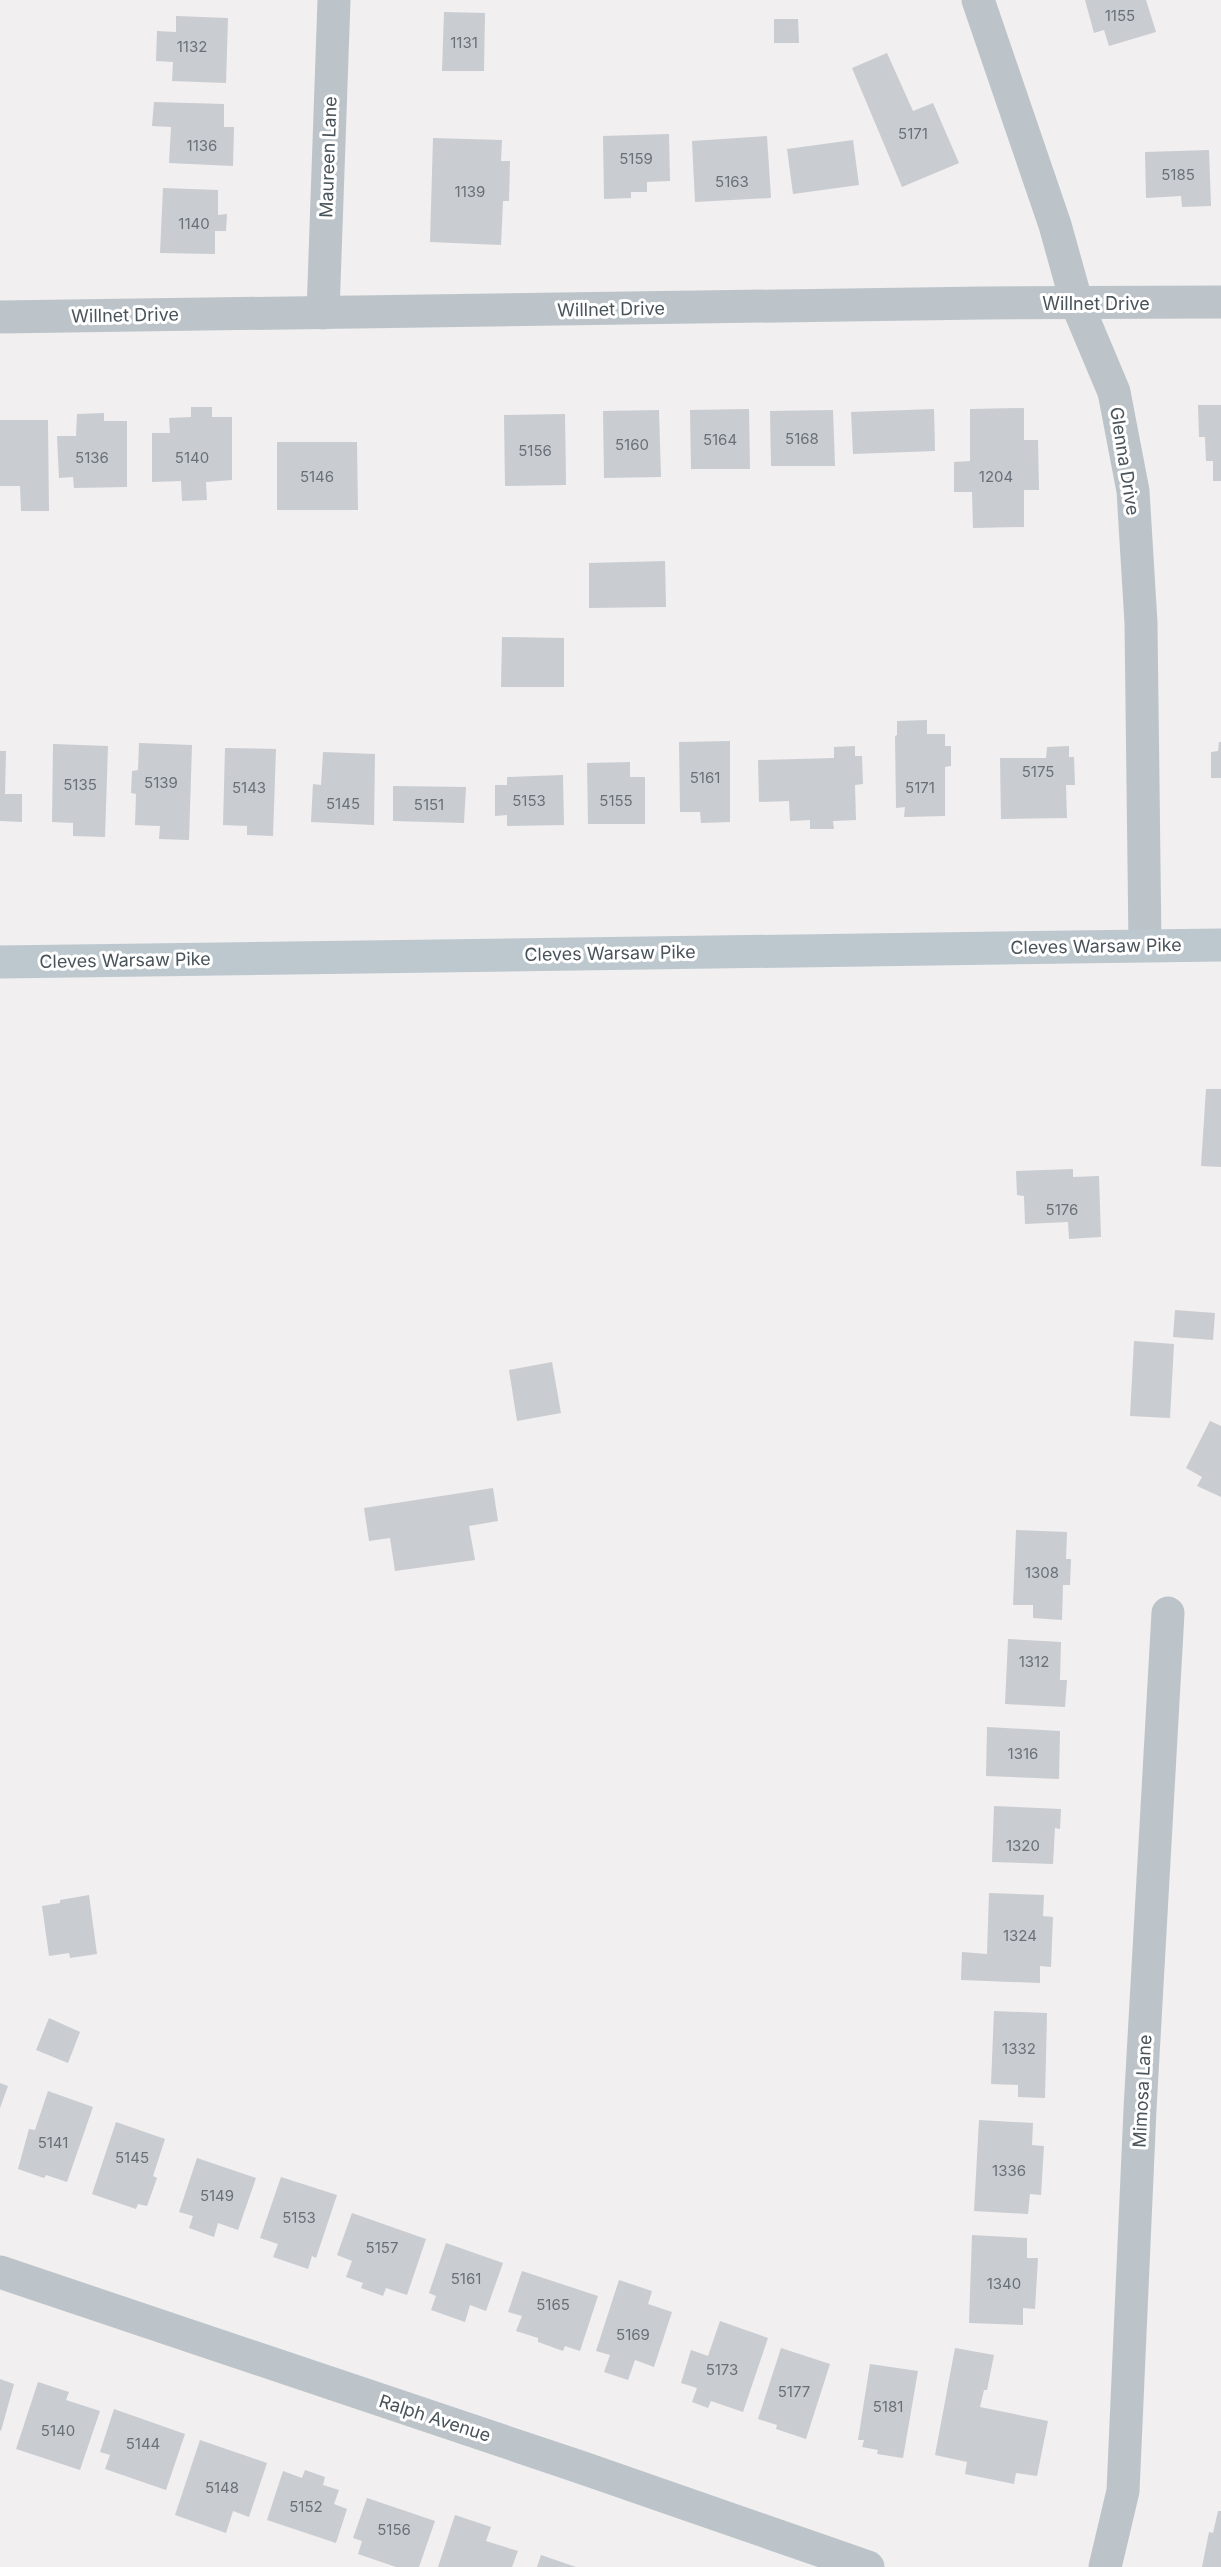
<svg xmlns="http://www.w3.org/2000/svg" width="1221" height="2567" font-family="Inter,sans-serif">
<rect width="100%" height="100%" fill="#f1efef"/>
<!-- building -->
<g fill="#c9ccd1">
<polygon points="1085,0 1146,0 1156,32 1109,46 1104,30 1094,33"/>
<polygon points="444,12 485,13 484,71 442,71"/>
<polygon points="176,16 228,18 226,83 172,81 173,62 156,61 157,31 176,32"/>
<polygon points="774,19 798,19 799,43 774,43"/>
<polygon points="887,53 913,111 933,103 959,163 902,187 852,68"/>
<polygon points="154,102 224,104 224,127 234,127 233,166 169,163 171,127 152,126"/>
<polygon points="669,134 670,181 647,182 647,192 631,192 631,198 604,199 603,136"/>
<polygon points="767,136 771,198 695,202 692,141"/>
<polygon points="433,138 502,140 501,161 510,161 509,201 503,201 501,245 430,242"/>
<polygon points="853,140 859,185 793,194 787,149"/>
<polygon points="1209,150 1211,206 1182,207 1181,196 1146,198 1145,152"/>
<polygon points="163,188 218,190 218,215 227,214 226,231 215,231 215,254 160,253"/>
<polygon points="1198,405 1221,405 1221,481 1213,481 1213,461 1206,461 1205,437 1199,437"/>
<polygon points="191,407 212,407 212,417 232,417 232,480 206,482 207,500 182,501 181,481 152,482 152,433 170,433 169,418 191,417"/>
<polygon points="1024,408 1024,440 1038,440 1039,490 1024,490 1024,527 973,528 972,492 954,492 954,462 970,461 970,409"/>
<polygon points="749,409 750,469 691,469 690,410"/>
<polygon points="934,409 935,451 853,454 851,412"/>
<polygon points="659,410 661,477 604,478 603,411"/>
<polygon points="833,410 835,466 771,466 770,411"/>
<polygon points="104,413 104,421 127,421 127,487 74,488 73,477 59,478 57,436 76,436 77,414"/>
<polygon points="565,414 566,485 505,486 504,415"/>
<polygon points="0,420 48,420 49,511 21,511 20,486 0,486"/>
<polygon points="277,442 357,442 358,510 277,510"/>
<polygon points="665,561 666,607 589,608 589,563"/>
<polygon points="502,637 564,638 564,687 501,687"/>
<polygon points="927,720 927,734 945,734 945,746 951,746 951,766 945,767 945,816 904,817 905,807 896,808 895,736 897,735 897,721"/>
<polygon points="730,741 730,822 701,823 700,812 680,812 679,742"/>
<polygon points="1219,742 1221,742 1221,778 1211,778 1211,752 1218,751"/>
<polygon points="139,743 192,745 189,840 159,839 160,826 135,825 136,794 131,793 132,771 138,770"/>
<polygon points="53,744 108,746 105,837 73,836 73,823 52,822"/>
<polygon points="855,746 855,756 862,756 863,784 855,785 856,820 833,821 834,829 810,829 810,820 790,821 789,801 759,802 758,760 834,758 834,747"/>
<polygon points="1069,746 1069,757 1074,757 1075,785 1066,785 1067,818 1001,819 1000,758 1046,758 1047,747"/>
<polygon points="225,748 276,749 273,836 247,835 247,826 223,825"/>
<polygon points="0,751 6,751 5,794 22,794 22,822 0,821"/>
<polygon points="323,752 375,754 374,825 311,822 313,784 321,785"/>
<polygon points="630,762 630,777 645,777 645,824 588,824 587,763"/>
<polygon points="563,775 564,825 507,826 507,815 495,816 495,785 507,785 507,777"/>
<polygon points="393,786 466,787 464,823 393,821"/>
<polygon points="1206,1089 1221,1089 1221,1167 1201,1166"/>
<polygon points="1073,1169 1073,1177 1099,1176 1101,1237 1069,1239 1068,1222 1025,1224 1024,1196 1017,1195 1016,1171"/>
<polygon points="1175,1310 1215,1313 1213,1340 1173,1337"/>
<polygon points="1134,1341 1174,1344 1170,1418 1130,1416"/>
<polygon points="552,1362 561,1413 517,1421 509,1370"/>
<polygon points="1210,1421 1221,1426 1221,1497 1197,1486 1202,1477 1186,1468"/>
<polygon points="493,1488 498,1521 469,1526 475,1560 395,1571 390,1538 369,1541 364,1508"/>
<polygon points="1016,1530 1067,1532 1066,1559 1071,1559 1070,1585 1063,1585 1062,1620 1033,1618 1033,1605 1013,1605"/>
<polygon points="1008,1639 1061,1642 1060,1680 1067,1680 1065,1707 1005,1704"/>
<polygon points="987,1727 1060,1731 1059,1779 986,1776"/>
<polygon points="994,1806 1061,1809 1060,1829 1055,1828 1053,1864 992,1862"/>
<polygon points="989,1893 1044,1895 1043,1916 1053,1917 1051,1967 1040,1966 1040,1983 961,1980 962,1952 987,1954"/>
<polygon points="89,1895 97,1954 70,1958 69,1953 49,1956 42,1906 60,1903 60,1900"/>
<polygon points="994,2011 1047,2013 1045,2098 1018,2097 1018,2085 991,2084"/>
<polygon points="49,2018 80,2032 68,2063 36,2050"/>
<polygon points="0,2083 8,2086 0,2108"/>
<polygon points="48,2091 93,2107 67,2182 46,2175 44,2178 18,2169 29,2129 35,2130"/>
<polygon points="979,2120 1033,2123 1032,2145 1044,2146 1041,2195 1030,2194 1028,2214 974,2211"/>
<polygon points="116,2122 165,2139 153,2176 157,2178 147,2206 138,2204 136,2209 92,2194"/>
<polygon points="197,2158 256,2178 238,2230 218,2223 214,2237 189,2228 193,2216 179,2212"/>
<polygon points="281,2177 337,2195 316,2258 312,2256 308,2269 273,2257 278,2244 260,2238"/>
<polygon points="352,2213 426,2239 407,2295 386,2288 383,2296 361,2288 363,2283 346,2277 352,2261 337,2255"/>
<polygon points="972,2235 1027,2238 1027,2258 1038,2258 1035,2309 1023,2308 1023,2325 969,2323"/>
<polygon points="446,2243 503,2263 486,2311 470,2305 465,2322 431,2310 436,2296 429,2293"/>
<polygon points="522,2271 598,2296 580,2351 565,2346 563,2351 538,2342 538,2338 516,2331 522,2316 508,2312"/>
<polygon points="619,2280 652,2291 648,2304 672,2312 654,2367 635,2360 628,2380 604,2372 610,2355 596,2351"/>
<polygon points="720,2321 768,2338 743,2412 711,2401 708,2408 692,2402 697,2388 681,2383 691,2350 708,2356"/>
<polygon points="781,2348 830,2364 806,2439 776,2429 777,2425 758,2419"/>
<polygon points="955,2348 994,2355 987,2390 984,2390 980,2407 1048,2421 1037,2476 1016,2473 1014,2484 965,2474 967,2462 935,2455"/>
<polygon points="870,2364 918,2371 903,2458 877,2454 878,2450 862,2447 864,2440 858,2440"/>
<polygon points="0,2379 14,2384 1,2431 0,2430"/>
<polygon points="38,2382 69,2392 66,2400 100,2411 80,2470 16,2449"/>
<polygon points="114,2409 185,2434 166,2490 105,2469 110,2455 100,2452"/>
<polygon points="200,2440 267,2463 249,2517 233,2511 226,2533 175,2515"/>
<polygon points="305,2470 325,2477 323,2485 339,2490 334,2504 347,2509 336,2543 267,2520 283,2471 302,2478"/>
<polygon points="367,2498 435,2521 419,2567 396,2567 358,2554 362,2541 353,2538"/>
<polygon points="1218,2511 1221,2511 1221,2567 1202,2567 1209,2532 1213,2533"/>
<polygon points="455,2515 491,2527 486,2541 518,2551 512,2567 438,2567"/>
<polygon points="541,2555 576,2567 537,2567"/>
</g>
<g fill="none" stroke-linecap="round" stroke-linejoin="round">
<!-- street -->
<g stroke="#bcc4ca" stroke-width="33">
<polyline points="978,0 1055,225 1077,304 1114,392 1133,491 1141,623 1145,945"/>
<polyline points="323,313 334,0"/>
<polyline points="0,317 983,303 1221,302"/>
<polyline points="0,2272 580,2467 868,2567"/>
<polyline points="1105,2567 1123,2491 1140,2109 1168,1613"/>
</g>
<!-- secondary -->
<polyline stroke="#bcc7ce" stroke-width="33" points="0,962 1221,945"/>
</g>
<g text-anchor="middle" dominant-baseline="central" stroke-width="6" stroke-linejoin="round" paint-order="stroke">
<!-- number labels -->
<g font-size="15" fill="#697178">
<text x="1120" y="15">1155</text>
<text x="464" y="42">1131</text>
<text x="192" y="46">1132</text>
<text x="913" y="133">5171</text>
<text x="202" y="145">1136</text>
<text x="636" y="158">5159</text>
<text x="1178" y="174">5185</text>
<text x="732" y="181">5163</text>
<text x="470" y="191">1139</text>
<text x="194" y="223">1140</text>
<text x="802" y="438">5168</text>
<text x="720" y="439">5164</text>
<text x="632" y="444">5160</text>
<text x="535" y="450">5156</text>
<text x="92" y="457">5136</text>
<text x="192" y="457">5140</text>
<text x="317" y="476">5146</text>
<text x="996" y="476">1204</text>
<text x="1038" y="771">5175</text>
<text x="705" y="777">5161</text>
<text x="161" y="782">5139</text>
<text x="80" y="784">5135</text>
<text x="249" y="787">5143</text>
<text x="920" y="787">5171</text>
<text x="529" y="800">5153</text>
<text x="616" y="800">5155</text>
<text x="343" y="803">5145</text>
<text x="429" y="804">5151</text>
<text x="1062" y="1209">5176</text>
<text x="1042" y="1572">1308</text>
<text x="1034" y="1661">1312</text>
<text x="1023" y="1753">1316</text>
<text x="1023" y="1845">1320</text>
<text x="1020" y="1935">1324</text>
<text x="1019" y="2048">1332</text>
<text x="53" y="2142">5141</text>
<text x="132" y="2157">5145</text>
<text x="1009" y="2170">1336</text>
<text x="217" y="2195">5149</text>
<text x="299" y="2217">5153</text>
<text x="382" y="2247">5157</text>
<text x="466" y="2278">5161</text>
<text x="1004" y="2283">1340</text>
<text x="553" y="2304">5165</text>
<text x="633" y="2334">5169</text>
<text x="722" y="2369">5173</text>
<text x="794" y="2391">5177</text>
<text x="888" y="2406">5181</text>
<text x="58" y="2430">5140</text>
<text x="143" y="2443">5144</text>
<text x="222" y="2487">5148</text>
<text x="306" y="2506">5152</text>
<text x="394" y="2529">5156</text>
</g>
<!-- street labels -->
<g font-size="18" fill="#49535a" stroke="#fff">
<text transform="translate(328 157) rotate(-88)">Maureen Lane</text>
<text x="1096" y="303">Willnet Drive</text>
<text transform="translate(611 309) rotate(-1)">Willnet Drive</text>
<text transform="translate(125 315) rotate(-1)">Willnet Drive</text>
<text transform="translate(1125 461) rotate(81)">Glenna Drive</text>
<text transform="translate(1096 946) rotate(-1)">Cleves Warsaw Pike</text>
<text transform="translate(610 953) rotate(-1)">Cleves Warsaw Pike</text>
<text transform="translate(125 960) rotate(-1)">Cleves Warsaw Pike</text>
<text transform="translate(1142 2091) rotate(-87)">Mimosa Lane</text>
<text transform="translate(435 2418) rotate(18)">Ralph Avenue</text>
</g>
</g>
</svg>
